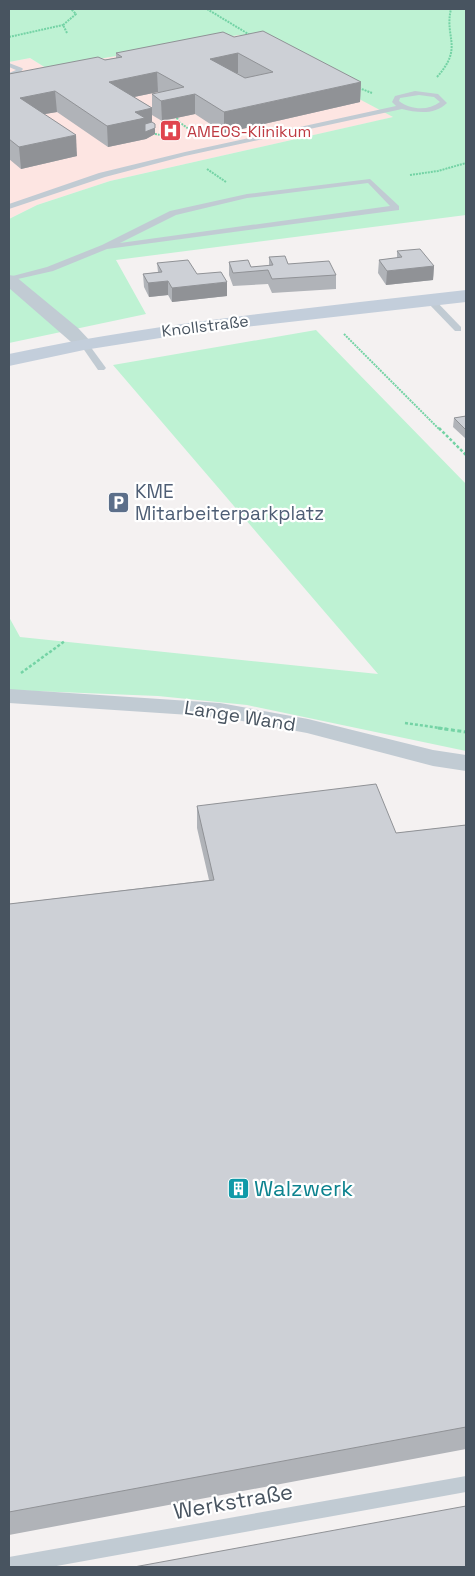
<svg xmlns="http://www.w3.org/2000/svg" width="475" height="1576" font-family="'Space Grotesk',sans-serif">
<rect width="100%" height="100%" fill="#f4f1f1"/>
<!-- medical -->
<polygon fill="#fde5e2" points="239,35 394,117 110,181 37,205 9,219 9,62 30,58 46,68"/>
<!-- green -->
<g fill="#bef2d3">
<polygon points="9,9 466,9 466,215 116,260 146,314 9,343 9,219 37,205 110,181 393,117 239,35 46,68 30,58 9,62"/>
<polygon points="316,330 466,484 466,751 247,705 158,696 9,690 9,617 20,637 378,674 113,365"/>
</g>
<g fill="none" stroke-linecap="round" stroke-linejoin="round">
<!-- path-far2 -->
<g stroke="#74d3a5" stroke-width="2" stroke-dasharray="2 1" stroke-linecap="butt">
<polyline points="207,9 250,35"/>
<polyline points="67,33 63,25 76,14 71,9"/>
<polyline points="9,37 63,25"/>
<path d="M 437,77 C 464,47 444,38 451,9"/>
<polyline points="359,88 372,93"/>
<polyline points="179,122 193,132"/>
<polyline points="155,134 172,137"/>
<polyline points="173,136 179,122 176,116"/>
<polyline points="207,169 226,182"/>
<polyline points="410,175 438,171 466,163"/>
<polyline points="344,334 440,430"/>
</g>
<!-- path-far1 -->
<g stroke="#74d3a5" stroke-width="2.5" stroke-dasharray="3 2" stroke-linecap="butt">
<polyline points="439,428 466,455"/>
<polyline points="21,673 65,641"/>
<polyline points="405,723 447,729"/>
</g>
<!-- path -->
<polyline stroke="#74d3a5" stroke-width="3" stroke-dasharray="4 2.5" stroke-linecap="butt" points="438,728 466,732"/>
<!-- lane -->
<g fill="#c1cbd3" fill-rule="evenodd">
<polygon points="9,63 22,68 23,69 19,74 9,77 9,73 16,70 9,67"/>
<path d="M 415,91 L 438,94 L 447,103 C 435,115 418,113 402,109 L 185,156 L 105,177 L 9,209 L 9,204 L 99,173 L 185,152 L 396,106 L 392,102 L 395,96 ZM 419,95 L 434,97 L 440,102 C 428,111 411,110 399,101 L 400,98 Z"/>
<path d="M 370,179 L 399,206 L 399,210 L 107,249 L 53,271 L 9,281 L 9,277 L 47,267 L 102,245 L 170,211 L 247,194 ZM 368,183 L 390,206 L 120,243 L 176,215 L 247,198 Z"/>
<polygon points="428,299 434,299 461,327 461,331 455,331 428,303"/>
<polygon points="81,342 87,342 106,368 104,370 98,370 80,344"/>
<polygon points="466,1476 466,1492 51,1567 9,1567 9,1557"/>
</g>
<!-- street -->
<g fill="#c1cbd3" fill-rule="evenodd">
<polygon points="9,275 15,276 78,328 93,344 90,348 78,348 9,288"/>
<polygon points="9,689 220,703 308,719 433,750 466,755 466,771 433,766 307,733 220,717 9,703"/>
</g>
<!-- secondary -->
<path fill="#c3cedb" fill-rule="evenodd" d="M 466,290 L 466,302 L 192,333 L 84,350 L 9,366 L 9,354 C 160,322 313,308 466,290 Z"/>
</g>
<!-- wall -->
<g fill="#b0b3b8">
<polygon points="234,37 361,82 360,102 224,133 195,114 162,121 152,115 152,94 159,93 158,92 134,97 152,108 152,122 155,134 146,139 108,147 57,112 44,114 77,156 21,169 9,159 9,74 116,58 116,53"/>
<polygon points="397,251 434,266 433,280 386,285 378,273 379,260 397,258"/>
<polygon points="269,257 288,264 336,275 336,289 272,293 268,284 233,286 229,275 229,262 251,267 269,266"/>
<polygon points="157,263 197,274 227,296 172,302 168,295 149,297 144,287 143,274 158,272"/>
<polygon points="466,416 466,439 453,427 454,418"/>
<polygon points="197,806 396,833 466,825 466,1449 9,1535 9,904 209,880 197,828"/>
</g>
<!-- shaded-wall -->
<g fill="#909296">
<polygon points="238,53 238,73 210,79 210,59"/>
<polygon points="157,72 158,92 110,102 109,82"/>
<polygon points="361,82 360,102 224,133 224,112"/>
<polygon points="55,91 57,112 22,118 20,98"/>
<polygon points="195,94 195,114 162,121 161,101"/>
<polygon points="152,108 152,129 155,128 155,134 146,139 108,147 107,126 135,112"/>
<polygon points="76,135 77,156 21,169 19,147"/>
<polygon points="434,266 433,280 386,285 387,271"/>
<polygon points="168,281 168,295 149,297 148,283"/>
<polygon points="227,282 227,296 172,302 172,288"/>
</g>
<!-- building -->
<g fill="#cdd0d6" stroke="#909296" fill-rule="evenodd">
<path d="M 263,31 L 361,82 L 224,112 L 195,94 L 161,101 L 152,94 L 184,87 L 157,72 L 109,82 L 152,108 L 135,112 L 145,118 L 107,126 L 55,91 L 20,98 L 76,135 L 19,147 L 9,139 L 9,74 L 98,57 L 105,60 L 122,57 L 116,53 L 223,32 L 234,37 ZM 238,53 L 273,72 L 245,78 L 210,59 Z"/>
<polygon points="152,122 155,124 155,128 145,132 145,124"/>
<polygon points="420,249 434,266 387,271 379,260 402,257 397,251"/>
<polygon points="285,256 288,264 329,261 336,275 272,279 268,270 233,273 229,262 248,260 251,267 273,265 269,257"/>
<polygon points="188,260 197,274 221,272 227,282 172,288 168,281 148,283 143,274 162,272 157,263"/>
<polygon points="466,416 466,430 454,418"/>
<polygon points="376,784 396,833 466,825 466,1427 9,1512 9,904 214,880 197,806"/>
<polygon points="466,1506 466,1567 134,1567"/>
</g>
<!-- icons -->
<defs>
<symbol id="hospital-square" viewBox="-11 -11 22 22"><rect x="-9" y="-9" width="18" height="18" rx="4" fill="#e0444e" stroke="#fff"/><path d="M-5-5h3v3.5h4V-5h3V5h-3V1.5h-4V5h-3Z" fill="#fff"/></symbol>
<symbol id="parking-square" viewBox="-11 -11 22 22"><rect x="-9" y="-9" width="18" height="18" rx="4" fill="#5c6f8a" stroke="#fff"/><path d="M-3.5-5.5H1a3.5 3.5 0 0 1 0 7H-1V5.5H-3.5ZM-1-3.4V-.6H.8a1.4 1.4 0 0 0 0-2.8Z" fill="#fff"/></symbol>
<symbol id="building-square" viewBox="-11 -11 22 22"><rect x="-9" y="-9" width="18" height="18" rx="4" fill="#0f9aa8" stroke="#fff"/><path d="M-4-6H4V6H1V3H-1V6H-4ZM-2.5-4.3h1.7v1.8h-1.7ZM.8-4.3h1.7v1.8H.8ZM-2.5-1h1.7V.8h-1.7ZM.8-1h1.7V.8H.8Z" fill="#fff"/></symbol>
</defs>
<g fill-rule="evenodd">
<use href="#hospital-square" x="158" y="118" width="25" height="25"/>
<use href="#parking-square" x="106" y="490" width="25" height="25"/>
<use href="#building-square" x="226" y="1176" width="25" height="25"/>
</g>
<g text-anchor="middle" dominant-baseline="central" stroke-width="4.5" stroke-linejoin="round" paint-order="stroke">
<!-- far-health labels -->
<g font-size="16" fill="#be3a42" stroke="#fff" text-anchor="start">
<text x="187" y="131">AMEOS-Klinikum</text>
</g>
<!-- far-street labels -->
<g font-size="16" fill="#485460" stroke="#fff">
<text transform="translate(205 326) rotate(-7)">Knollstraße</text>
</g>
<!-- service labels -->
<g font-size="19" fill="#4e5e75" stroke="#fff" text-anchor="start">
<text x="135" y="491">KME<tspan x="135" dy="22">Mitarbeiterparkplatz</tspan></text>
</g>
<!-- street labels -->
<g font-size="19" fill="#485460" stroke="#fff">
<text transform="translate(240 716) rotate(9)">Lange Wand</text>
</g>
<!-- near-culture labels -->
<g font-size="22" fill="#0d838f" stroke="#fff" text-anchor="start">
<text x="254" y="1188">Walzwerk</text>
</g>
<!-- near-street labels -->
<g font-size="22" fill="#485460" stroke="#fff">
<text transform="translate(233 1501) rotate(-10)">Werkstraße</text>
</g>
</g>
<!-- border -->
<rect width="475" height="1576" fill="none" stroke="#485460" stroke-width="20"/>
</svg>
